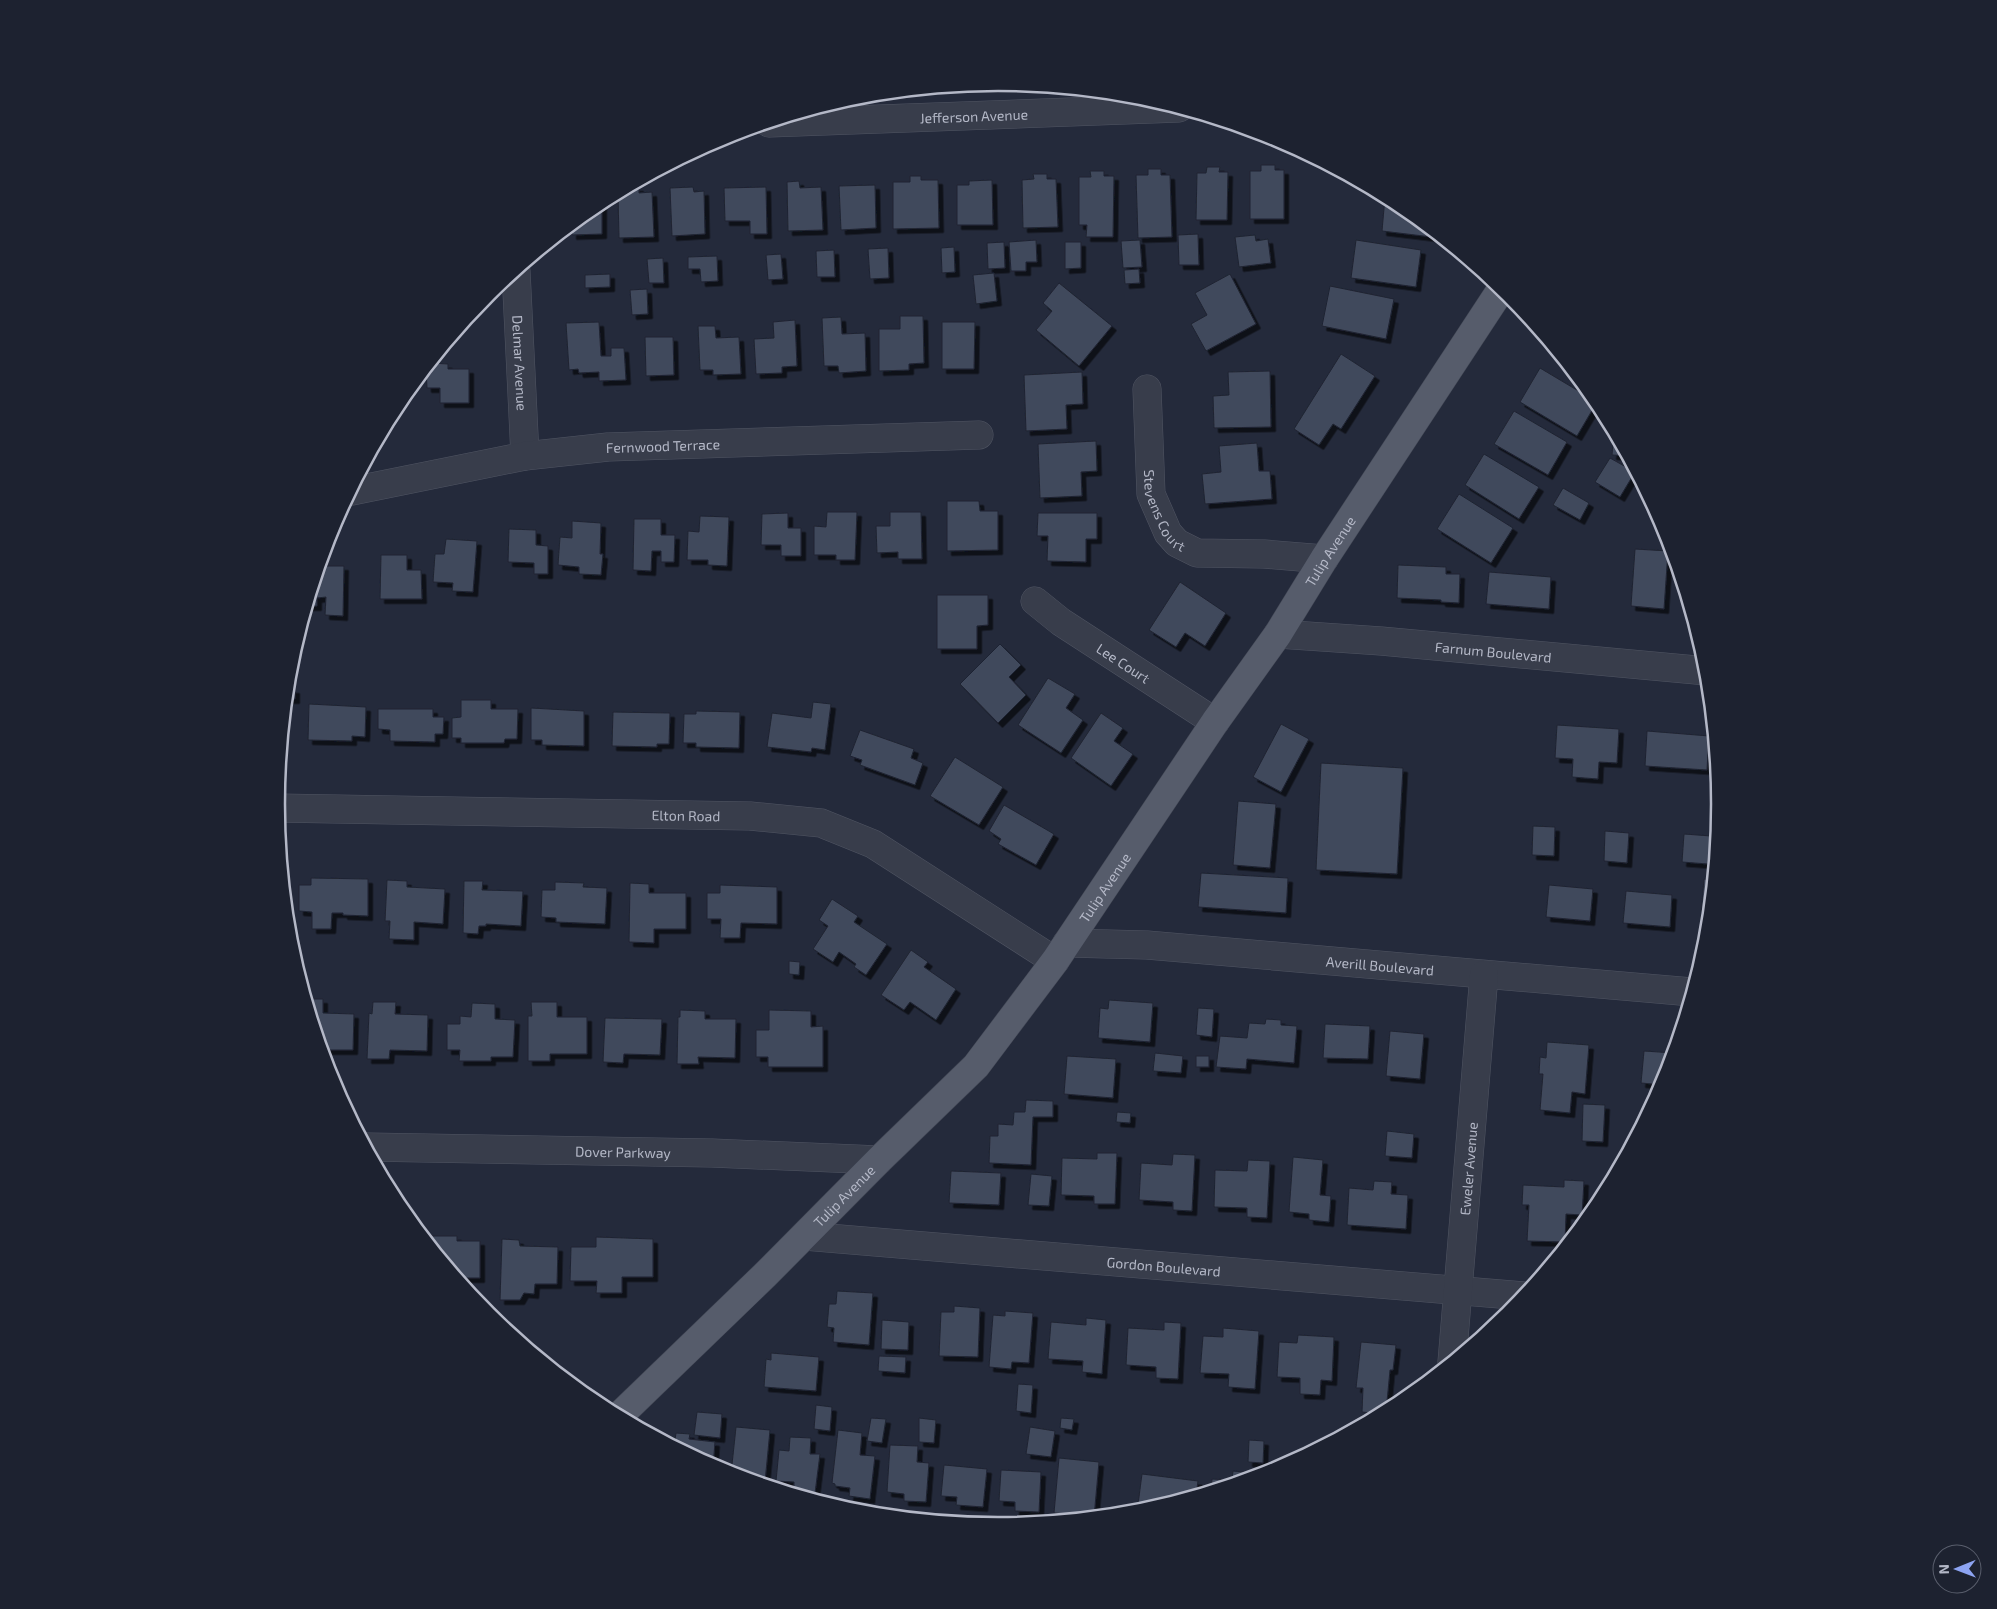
<svg xmlns="http://www.w3.org/2000/svg" width="1997" height="1609" font-family="'Exo 2',sans-serif">
<defs>
<filter id="shadow"><feDropShadow dx="4.5" dy="4.5" stdDeviation="0" flood-color="#0009"/></filter>
</defs>
<rect width="100%" height="100%" fill="#242a3b"/>
<!-- building -->
<g fill="#41485b" stroke="#1f2432" filter="url(#shadow)">
<polygon points="1261,165 1275,165 1275,170 1284,170 1284,219 1250,219 1250,171 1261,171"/>
<polygon points="1207,167 1220,167 1219,172 1228,172 1227,220 1196,220 1197,173 1206,173"/>
<polygon points="1148,169 1161,169 1161,175 1170,175 1172,237 1138,238 1136,175 1148,175"/>
<polygon points="1090,171 1104,171 1104,176 1114,176 1113,237 1086,237 1087,225 1079,225 1079,177 1091,177"/>
<polygon points="1033,174 1047,174 1047,179 1056,179 1058,227 1023,228 1022,180 1034,179"/>
<polygon points="910,176 921,176 921,180 938,180 939,228 893,229 893,182 910,182"/>
<polygon points="992,180 993,225 957,225 957,185 969,185 969,181"/>
<polygon points="799,181 800,188 821,187 823,230 788,231 787,182"/>
<polygon points="875,185 876,228 841,230 839,186"/>
<polygon points="629,187 639,187 639,193 652,192 654,237 619,238 618,193"/>
<polygon points="693,187 694,192 704,191 705,234 672,236 670,188"/>
<polygon points="766,187 767,234 750,234 750,221 725,221 724,188"/>
<polygon points="1385,197 1400,204 1440,238 1382,231"/>
<polygon points="602,202 602,234 572,235 572,225"/>
<polygon points="1198,234 1199,265 1179,265 1178,235"/>
<polygon points="1255,235 1256,241 1268,239 1271,263 1239,267 1235,237"/>
<polygon points="1036,240 1037,262 1026,262 1026,271 1011,271 1009,242"/>
<polygon points="1140,240 1142,267 1123,268 1121,241"/>
<polygon points="1356,240 1421,250 1416,287 1351,278"/>
<polygon points="1004,242 1005,268 988,269 987,243"/>
<polygon points="1065,242 1081,242 1081,268 1065,269"/>
<polygon points="954,247 955,272 942,273 941,248"/>
<polygon points="888,248 889,278 870,279 868,249"/>
<polygon points="834,250 835,277 817,277 816,251"/>
<polygon points="781,254 783,279 768,280 766,255"/>
<polygon points="717,256 718,281 701,282 700,269 688,269 688,257"/>
<polygon points="663,258 664,283 649,283 647,259"/>
<polygon points="1139,269 1140,283 1125,284 1124,270"/>
<polygon points="994,273 997,301 976,304 973,275"/>
<polygon points="610,274 610,287 585,288 585,275"/>
<polygon points="1230,274 1256,324 1206,351 1191,324 1207,315 1195,293"/>
<polygon points="1059,283 1112,326 1079,366 1036,330 1052,311 1043,303"/>
<polygon points="1330,286 1394,299 1386,339 1322,326"/>
<polygon points="647,289 648,314 632,315 630,290"/>
<polygon points="900,316 923,316 924,363 909,364 909,370 879,371 879,329 900,329"/>
<polygon points="841,317 842,334 865,333 866,371 839,373 838,366 824,366 822,318"/>
<polygon points="795,320 797,366 782,367 782,373 756,374 754,339 774,338 773,322"/>
<polygon points="599,322 601,356 611,356 611,348 624,348 626,380 599,381 599,372 579,373 578,369 569,370 566,323"/>
<polygon points="942,322 975,322 974,369 942,369"/>
<polygon points="698,326 715,326 716,338 739,337 741,374 713,375 713,370 700,370"/>
<polygon points="645,337 673,337 674,375 646,376"/>
<polygon points="1341,354 1375,376 1341,429 1333,424 1319,445 1294,429"/>
<polygon points="431,363 448,364 448,369 469,369 469,403 440,403 440,388 427,388 426,369"/>
<polygon points="1540,368 1597,402 1577,436 1520,402"/>
<polygon points="1270,371 1271,427 1214,428 1213,396 1229,395 1228,372"/>
<polygon points="1082,372 1083,404 1066,405 1067,429 1026,431 1024,375"/>
<polygon points="1514,411 1567,442 1548,475 1494,444"/>
<polygon points="1614,431 1627,456 1612,455"/>
<polygon points="1096,441 1097,471 1081,472 1082,496 1040,498 1038,444"/>
<polygon points="1257,443 1259,471 1270,471 1272,499 1205,504 1202,474 1221,472 1219,446"/>
<polygon points="1484,454 1539,487 1519,519 1465,485"/>
<polygon points="1610,458 1635,472 1620,497 1595,482"/>
<polygon points="1563,488 1589,503 1580,520 1553,505"/>
<polygon points="1459,494 1513,528 1491,563 1437,529"/>
<polygon points="947,501 979,501 980,511 998,511 998,550 947,551"/>
<polygon points="827,512 857,512 855,560 836,560 836,555 814,555 814,526 826,527"/>
<polygon points="890,512 921,512 922,559 898,559 898,552 877,553 876,526 890,526"/>
<polygon points="788,513 788,528 801,528 801,556 781,556 781,545 761,545 762,514"/>
<polygon points="1038,513 1097,513 1097,539 1086,539 1086,562 1047,561 1048,536 1037,536"/>
<polygon points="700,516 729,517 727,566 708,565 708,560 687,560 688,531 699,532"/>
<polygon points="634,519 661,519 661,535 675,535 674,562 661,562 661,551 652,551 651,571 633,570"/>
<polygon points="572,521 601,523 600,554 603,554 601,575 579,574 579,567 558,565 560,537 572,538"/>
<polygon points="509,529 536,530 536,545 548,546 548,574 534,574 534,563 508,562"/>
<polygon points="446,539 477,541 473,592 452,591 453,583 433,582 435,554 444,554"/>
<polygon points="1635,549 1668,551 1664,609 1631,606"/>
<polygon points="381,555 407,555 407,570 421,570 422,599 380,599"/>
<polygon points="1398,565 1446,567 1446,574 1460,574 1459,603 1441,602 1441,600 1397,598"/>
<polygon points="320,566 344,566 343,616 325,615 326,597 317,598 317,606 308,606 316,578 318,578"/>
<polygon points="1489,572 1551,577 1549,609 1486,604"/>
<polygon points="1180,582 1226,613 1205,646 1185,633 1176,647 1149,630"/>
<polygon points="937,595 988,595 988,625 977,626 977,649 937,649"/>
<polygon points="1000,644 1021,665 1009,677 1026,695 998,723 960,684"/>
<polygon points="1048,678 1075,694 1066,708 1083,720 1061,753 1018,725"/>
<polygon points="288,689 295,689 295,699 287,699"/>
<polygon points="461,700 491,700 491,709 518,709 517,739 505,739 504,743 461,743 461,738 452,738 452,718 461,717"/>
<polygon points="813,702 831,704 825,750 812,748 811,752 767,747 772,713 811,718"/>
<polygon points="309,704 366,707 365,737 352,736 352,741 308,740"/>
<polygon points="531,708 584,711 584,746 542,745 542,740 531,740"/>
<polygon points="378,709 433,709 433,717 444,717 443,734 435,734 435,742 390,741 390,730 378,729"/>
<polygon points="696,711 740,712 739,748 696,747 696,743 683,743 684,714 696,714"/>
<polygon points="613,712 670,713 669,744 657,744 657,747 612,746"/>
<polygon points="1101,713 1123,728 1114,741 1133,754 1111,786 1071,758"/>
<polygon points="1281,724 1309,739 1281,792 1253,777"/>
<polygon points="1557,725 1619,729 1617,763 1599,762 1598,779 1572,777 1573,759 1555,758"/>
<polygon points="860,730 914,749 911,758 923,763 915,785 860,765 862,760 850,756"/>
<polygon points="1647,731 1709,736 1707,770 1645,766"/>
<polygon points="955,757 1003,787 979,825 930,796"/>
<polygon points="1321,763 1403,768 1397,874 1316,870"/>
<polygon points="1238,801 1276,804 1270,868 1233,865"/>
<polygon points="1004,805 1054,834 1036,865 998,844 1001,839 989,831"/>
<polygon points="1533,826 1555,827 1554,856 1532,855"/>
<polygon points="1605,831 1629,833 1627,863 1604,861"/>
<polygon points="1684,834 1711,836 1708,864 1682,862"/>
<polygon points="1201,873 1288,878 1286,913 1198,907"/>
<polygon points="311,878 368,879 368,916 343,915 343,913 332,913 331,929 312,929 312,912 299,911 299,885 311,885"/>
<polygon points="1704,879 1713,880 1708,928 1700,928"/>
<polygon points="387,880 407,881 407,887 445,889 443,924 414,922 414,940 389,939 390,921 385,921"/>
<polygon points="464,881 483,881 482,890 523,891 521,926 486,924 486,926 479,926 478,934 463,933"/>
<polygon points="555,882 584,883 583,887 607,888 605,924 556,922 556,918 541,917 542,890 555,890"/>
<polygon points="630,883 649,884 649,893 686,893 686,929 654,929 654,943 629,942"/>
<polygon points="720,885 777,887 777,924 741,923 740,938 720,938 721,919 707,919 707,893 720,893"/>
<polygon points="1549,885 1593,889 1590,921 1546,917"/>
<polygon points="1626,891 1672,895 1670,927 1623,923"/>
<polygon points="832,899 858,916 854,922 887,944 866,975 854,967 856,964 839,952 833,962 813,949 828,926 819,920"/>
<polygon points="911,950 928,962 924,967 956,989 936,1020 910,1002 904,1010 881,995"/>
<polygon points="789,961 800,962 799,975 789,974"/>
<polygon points="307,999 323,999 323,1013 354,1014 353,1050 322,1050"/>
<polygon points="1109,1000 1153,1003 1150,1042 1098,1038 1100,1008 1108,1009"/>
<polygon points="373,1002 396,1002 395,1014 428,1015 427,1051 390,1050 389,1059 367,1059 369,1013 372,1014"/>
<polygon points="531,1002 557,1002 557,1017 587,1017 587,1054 550,1054 550,1061 528,1061 528,1016 532,1016"/>
<polygon points="472,1003 495,1004 495,1019 515,1020 513,1057 491,1057 491,1061 459,1061 460,1050 447,1050 447,1024 460,1024 460,1016 471,1017"/>
<polygon points="1198,1008 1214,1009 1212,1037 1196,1035"/>
<polygon points="680,1010 705,1011 705,1019 736,1019 735,1058 698,1057 699,1064 677,1064 678,1017 680,1017"/>
<polygon points="769,1010 811,1011 811,1027 823,1026 823,1067 768,1067 768,1057 756,1057 756,1030 769,1030"/>
<polygon points="605,1018 662,1019 660,1055 624,1054 623,1063 603,1062"/>
<polygon points="1266,1019 1281,1020 1281,1025 1297,1026 1294,1063 1247,1059 1246,1069 1216,1067 1220,1036 1247,1038 1249,1023 1265,1024"/>
<polygon points="1325,1024 1370,1026 1368,1059 1323,1058"/>
<polygon points="1390,1031 1424,1034 1420,1079 1386,1076"/>
<polygon points="1547,1042 1589,1045 1585,1094 1572,1092 1570,1113 1540,1110 1543,1074 1539,1074 1540,1057 1546,1058"/>
<polygon points="1644,1051 1674,1053 1664,1085 1641,1083"/>
<polygon points="1155,1053 1183,1056 1181,1073 1153,1071"/>
<polygon points="1067,1056 1116,1059 1113,1098 1064,1094"/>
<rect x="1196" y="1056" width="13" height="11"/>
<polygon points="1026,1100 1053,1101 1053,1117 1033,1117 1031,1165 989,1163 990,1136 998,1136 998,1124 1013,1125 1014,1112 1025,1112"/>
<polygon points="1583,1104 1605,1105 1603,1142 1582,1141"/>
<polygon points="1117,1112 1131,1113 1130,1123 1116,1122"/>
<polygon points="1387,1131 1414,1134 1412,1158 1385,1156"/>
<polygon points="1097,1153 1117,1153 1115,1204 1094,1204 1094,1196 1061,1195 1062,1158 1097,1159"/>
<polygon points="1173,1154 1195,1155 1192,1211 1173,1210 1173,1202 1139,1200 1141,1163 1172,1165"/>
<polygon points="1293,1157 1323,1160 1320,1195 1331,1196 1329,1222 1309,1220 1309,1214 1289,1212"/>
<polygon points="1248,1160 1270,1161 1267,1218 1247,1217 1247,1208 1214,1207 1215,1170 1247,1171"/>
<polygon points="951,1171 1001,1173 999,1205 949,1203"/>
<polygon points="1031,1174 1052,1176 1049,1206 1028,1205"/>
<polygon points="1564,1180 1584,1181 1582,1215 1566,1214 1565,1242 1527,1241 1529,1205 1522,1205 1523,1185 1564,1187"/>
<polygon points="1374,1181 1392,1182 1391,1194 1408,1195 1406,1229 1347,1225 1349,1188 1373,1190"/>
<polygon points="428,1236 457,1236 457,1241 480,1241 480,1278 464,1278 463,1285 428,1242"/>
<polygon points="596,1237 653,1239 653,1277 622,1277 622,1293 596,1293 597,1281 570,1281 571,1247 596,1247"/>
<polygon points="502,1239 519,1240 520,1246 558,1247 557,1284 535,1284 534,1294 524,1293 520,1300 500,1300"/>
<polygon points="837,1291 873,1293 869,1345 833,1342 834,1328 827,1327 829,1304 836,1304"/>
<polygon points="954,1306 980,1308 978,1357 939,1356 941,1312 954,1312"/>
<polygon points="1005,1311 1033,1313 1029,1363 1012,1362 1011,1369 989,1367 993,1315 1005,1316"/>
<polygon points="1086,1318 1106,1320 1102,1374 1082,1372 1083,1361 1048,1359 1051,1322 1086,1325"/>
<polygon points="882,1320 909,1322 908,1350 881,1349"/>
<polygon points="1164,1322 1181,1323 1178,1379 1156,1378 1156,1367 1126,1365 1128,1328 1164,1330"/>
<polygon points="1223,1328 1259,1331 1255,1389 1228,1387 1229,1374 1200,1373 1203,1336 1223,1337"/>
<polygon points="1298,1335 1334,1337 1332,1381 1321,1380 1320,1395 1300,1394 1300,1378 1277,1377 1279,1342 1297,1343"/>
<polygon points="1361,1342 1396,1345 1393,1370 1390,1370 1386,1412 1383,1414 1362,1412 1363,1388 1356,1388"/>
<polygon points="771,1353 819,1357 816,1391 764,1387 766,1359 771,1360"/>
<polygon points="879,1356 906,1357 905,1373 878,1371"/>
<polygon points="1018,1384 1033,1385 1031,1413 1016,1411"/>
<polygon points="816,1405 832,1407 830,1431 814,1429"/>
<polygon points="697,1412 722,1414 720,1438 694,1435"/>
<polygon points="871,1418 886,1419 882,1443 867,1441"/>
<polygon points="919,1418 936,1420 934,1443 919,1442"/>
<polygon points="1061,1418 1074,1419 1072,1430 1060,1428"/>
<polygon points="736,1427 770,1430 765,1482 754,1481 731,1474"/>
<polygon points="1030,1427 1055,1431 1051,1457 1026,1454"/>
<polygon points="838,1430 862,1433 860,1455 875,1456 870,1499 849,1496 850,1488 835,1486 835,1484 832,1483"/>
<polygon points="676,1433 690,1434 689,1439 715,1442 713,1467 665,1441 666,1439 675,1440"/>
<polygon points="790,1437 811,1438 810,1454 820,1454 815,1493 794,1492 794,1482 776,1481 779,1450 789,1451"/>
<polygon points="1249,1440 1264,1441 1263,1463 1248,1462"/>
<polygon points="890,1445 918,1446 917,1462 929,1463 926,1502 904,1501 904,1494 887,1492"/>
<polygon points="1059,1458 1099,1462 1094,1517 1054,1513"/>
<polygon points="944,1465 987,1469 983,1507 956,1505 957,1497 941,1496"/>
<polygon points="1001,1470 1041,1472 1039,1512 1015,1511 1015,1502 999,1501"/>
<polygon points="1233,1471 1252,1473 1252,1479 1211,1491 1212,1479 1232,1480"/>
<polygon points="1142,1474 1198,1481 1196,1495 1137,1512"/>
</g>
<g fill="none" stroke-linecap="round" stroke-linejoin="round">
<defs>
<g id="minor">
<path id="s1" d="M 769,123 L 1179,108"/>
<path id="s2" d="M 516,271 L 525,456"/>
<path id="s3" d="M 1147,389 L 1151,494 L 1168,533 L 1177,543 L 1197,553 L 1264,554 L 1324,559"/>
<path id="s4" d="M 352,491 L 525,456 L 608,447 L 979,435"/>
<path id="s5" d="M 1035,601 L 1061,622 L 1215,722"/>
<path id="s6" d="M 1278,634 L 1381,641 L 1707,671"/>
<path id="s7" d="M 277,808 L 750,816 L 821,823 L 873,844 L 1055,961"/>
<path id="s8" d="M 1067,943 L 1147,945 L 1692,992"/>
<path id="s9" d="M 367,1147 L 712,1153 L 879,1160"/>
<path id="s10" d="M 804,1236 L 1524,1296"/>
<path id="s11" d="M 1452,1362 L 1484,975"/>
</g>
<g id="major">
<path id="s12" d="M 619,1416 L 765,1275 L 879,1160 L 976,1066 L 1055,961 L 1215,722 L 1278,634 L 1324,559 L 1502,288"/>
</g>
</defs>
<!-- minor casing -->
<use href="#minor" stroke="#505563" stroke-width="29"/>
<!-- major casing -->
<use href="#major" stroke="#414654" stroke-width="29"/>
<!-- minor -->
<use href="#minor" stroke="#383d4b" stroke-width="28"/>
<!-- major -->
<use href="#major" stroke="#565c6b" stroke-width="28"/>
</g>
<g text-anchor="middle" dominant-baseline="central" stroke-width="5" stroke-linejoin="round" paint-order="stroke">
<!-- street labels -->
<g font-size="14" fill="#b4b8c7" stroke="#1d2230">
<text stroke="none"><textPath href="#s1" startOffset="205">Jefferson Avenue</textPath></text>
<text stroke="none"><textPath href="#s2" startOffset="92">Delmar Avenue</textPath></text>
<text stroke="none"><textPath href="#s4" startOffset="315">Fernwood Terrace</textPath></text>
<text stroke="none"><textPath href="#s3" startOffset="125">Stevens Court</textPath></text>
<text stroke="none"><textPath href="#s12" startOffset="1125">Tulip Avenue</textPath></text>
<text stroke="none"><textPath href="#s6" startOffset="216">Farnum Boulevard</textPath></text>
<text stroke="none"><textPath href="#s5" startOffset="108">Lee Court</textPath></text>
<text stroke="none"><textPath href="#s7" startOffset="409">Elton Road</textPath></text>
<text stroke="none"><textPath href="#s12" startOffset="720">Tulip Avenue</textPath></text>
<text stroke="none"><textPath href="#s8" startOffset="314">Averill Boulevard</textPath></text>
<text stroke="none"><textPath href="#s9" startOffset="256">Dover Parkway</textPath></text>
<text stroke="none"><textPath href="#s11" startOffset="194">Eweler Avenue</textPath></text>
<text stroke="none"><textPath href="#s12" startOffset="315">Tulip Avenue</textPath></text>
<text stroke="none"><textPath href="#s10" startOffset="361">Gordon Boulevard</textPath></text>
</g>
</g>
<!-- crop -->
<path d="M0 0H1997V1609H0ZM285 804a713 713 0 1 1 1426 0a713 713 0 1 1-1426 0Z" fill="#1d2230" fill-rule="evenodd"/>
<path fill="none" stroke="#b4b8c7" stroke-width="2.5" d="M285 804a713 713 0 1 1 1426 0a713 713 0 1 1-1426 0Z"/>
<!-- north arrow -->
<g transform="translate(1957 1569) rotate(269)"><circle r="24" fill="#1d2230" stroke="#595e6c"/>
<path d="M0-4L9 19L0 12L-9 19Z" fill="#8da4f2"/>
<text y="-8" font-size="14" font-weight="bold" text-anchor="middle" fill="#b4b8c7">N</text>
</g>
</svg>
